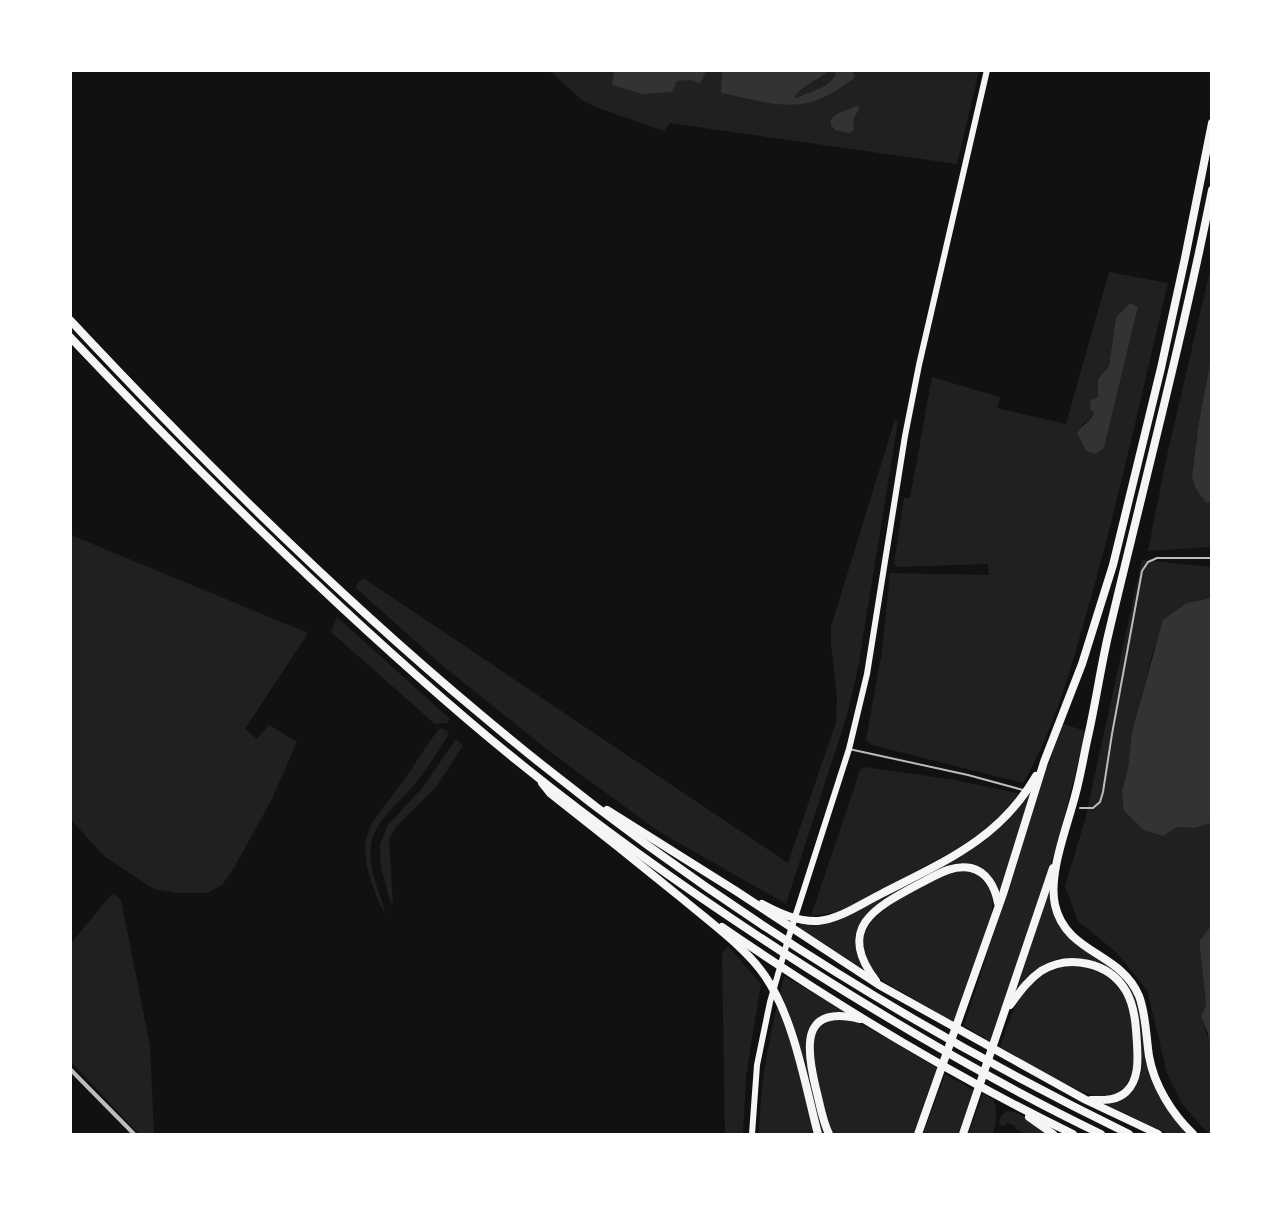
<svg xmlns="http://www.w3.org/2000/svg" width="1282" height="1205" font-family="Quicksand,sans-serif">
<rect width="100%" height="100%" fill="#111"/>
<!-- green -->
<g fill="#202020" fill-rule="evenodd">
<polygon points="550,71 979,71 957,164 670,123 664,131 598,108 582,100"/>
<polygon points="1211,266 1211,357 1199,422 1192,476 1206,503 1211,502 1211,547 1148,551 1166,460"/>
<path d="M 1109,272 L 1168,283 C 1142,391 1119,501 1088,608 C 1071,668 1055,728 1023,783 L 872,745 L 866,739 L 882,652 L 890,573 L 989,575 L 988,564 L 898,567 L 894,564 L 904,498 L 910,498 L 932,377 L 1000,397 L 997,408 L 1066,424 ZM 1130,303 L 1138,308 L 1104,447 L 1096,454 L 1082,425 C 1098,417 1099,396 1098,379 L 1109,366 L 1116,317 Z"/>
<polygon points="895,419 898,421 858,668 847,715 786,904 658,831 549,751 443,666 356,588 356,585 363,578 788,863 836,722 837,697 831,644 831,627"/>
<polygon points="71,535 308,633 245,729 257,739 269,725 297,742 271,801 232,871 222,885 207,893 176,893 154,889 105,857 71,820"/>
<path d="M 1142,560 L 1211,567 L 1211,598 L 1187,603 L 1154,648 L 1132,731 L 1128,768 L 1122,791 L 1163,836 L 1177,827 L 1195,828 L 1211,823 L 1211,926 L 1200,940 L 1200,948 L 1206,1005 L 1201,1017 C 1217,1052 1211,1096 1211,1134 L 1205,1130 L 1182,1104 L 1167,1073 L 1147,990 L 1117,953 L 1078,921 L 1065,886 L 1085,820 Z"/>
<polygon points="337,617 450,719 447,723 435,724 331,632"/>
<polygon points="1063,724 1086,731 1057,845 991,1042 964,1026 1046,770"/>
<path d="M 440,728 L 446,730 L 449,734 C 436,754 424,774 408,792 C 394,807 375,822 371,845 C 367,867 380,892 385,913 C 379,904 376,894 372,884 C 355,835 372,823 400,785 C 414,767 425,746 440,728 Z"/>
<polygon points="456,739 463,746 436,787 395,828 389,840 393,904 390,901 381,868 380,845 387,826 423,787"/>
<polygon points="865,767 955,780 1022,794 999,820 968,843 854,905 837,912 811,916 860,770"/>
<path d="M 1028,796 L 1030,797 L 999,894 L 995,884 L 960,865 L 881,902 L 857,941 L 857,955 L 864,970 L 798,929 L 800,923 L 819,924 L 970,849 C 993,834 1012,819 1028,796 Z"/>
<path d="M 954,870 C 960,871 968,870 973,872 C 992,878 995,900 991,916 L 955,1023 C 939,1014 923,1004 907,995 C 898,989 887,985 880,978 C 836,937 883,907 917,889 C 929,882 941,875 954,870 Z"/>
<path d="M 1049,891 C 1053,903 1053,915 1060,926 C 1077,956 1116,959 1134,993 C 1144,1012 1141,1036 1147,1056 C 1152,1076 1171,1106 1181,1126 L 1188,1134 L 1168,1134 L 1105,1104 C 1114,1101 1123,1099 1130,1093 C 1142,1083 1142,1064 1142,1050 C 1140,999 1116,946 1055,960 C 1037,964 1030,982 1017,989 Z"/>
<polygon points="113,893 121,900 150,1046 154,1134 139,1134 71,1062 71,943"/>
<polygon points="728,946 761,984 746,1076 743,1134 725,1134 722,954"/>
<path d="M 1087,965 C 1100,972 1113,977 1121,989 C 1137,1013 1148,1098 1103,1097 C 1082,1097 1021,1059 1000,1047 C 1010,1019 1023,973 1059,966 C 1068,965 1078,966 1087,965 Z"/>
<polygon points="784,976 842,1010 843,1012 829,1014 806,1042 808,1067 826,1134 822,1134 790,1018 780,994"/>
<path d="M 778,1002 L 785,1021 L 815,1134 L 759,1134 C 760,1089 767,1046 778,1002 Z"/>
<path d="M 836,1019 L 851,1019 L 869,1028 L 937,1068 L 913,1134 L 831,1134 C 825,1113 808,1062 812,1041 C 815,1029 825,1022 836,1019 Z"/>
<polygon points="945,1074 975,1091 958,1134 923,1134"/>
<path d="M 983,1094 L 993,1099 C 998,1111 996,1122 993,1134 L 968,1134 Z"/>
<path d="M 1007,1111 C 1021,1111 1037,1126 1047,1134 L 1022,1134 L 1022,1132 L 1015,1129 L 1015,1126 L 1007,1123 L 1005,1126 L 999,1124 L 1001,1116 Z"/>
</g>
<!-- water -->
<g fill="#333" fill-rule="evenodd">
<polygon points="614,71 614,70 706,71 700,84 691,80 677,81 672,92 643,94 612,85"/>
<path d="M 722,71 L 852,71 L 855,78 C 843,86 829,96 814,101 C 785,111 750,98 721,93 ZM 829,71 L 833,71 L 836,74 C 827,90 812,90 797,98 L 794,97 L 800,90 Z"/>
<polygon points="858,105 859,109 853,120 854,129 850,133 835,130 831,125 831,119 837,114"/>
<path d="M 1130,303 L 1138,307 L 1104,448 L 1096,454 L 1086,451 L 1077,433 C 1082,425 1090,422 1094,413 L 1090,408 L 1091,400 L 1098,397 L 1098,379 L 1109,366 L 1116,317 Z"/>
<polygon points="1211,357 1212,502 1206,503 1195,487 1192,476 1199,422"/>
<polygon points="1211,598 1211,823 1195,828 1177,827 1163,836 1144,830 1124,811 1122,791 1128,768 1132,731 1163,620 1187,603"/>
<polygon points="1211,926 1211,1063 1208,1033 1201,1017 1206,1005 1200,948 1200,940"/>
</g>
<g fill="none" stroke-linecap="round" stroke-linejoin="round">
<!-- service -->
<g stroke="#bcbcbc" stroke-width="2">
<polyline points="849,749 968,775 1023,790"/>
<polyline points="1080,808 1093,808 1100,802 1103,792 1112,734 1142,571 1148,562 1157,558 1212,558"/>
</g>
<!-- minor -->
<polyline stroke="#bcbcbc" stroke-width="4" points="70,1069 134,1134"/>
<!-- secondary -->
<polyline stroke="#f5f5f5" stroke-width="6" points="752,1134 757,1065 770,1002 789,936 849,749 867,674 905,436 919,365 987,70"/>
<!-- motorway -->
<g stroke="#f5f5f5" stroke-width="8">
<path d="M 70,320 C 199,458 334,592 479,713 C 677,880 897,1021 1129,1134"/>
<path d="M 70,337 C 197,471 328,601 469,721 C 576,812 691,894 809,969 C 904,1029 1001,1086 1101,1134"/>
<path d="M 542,783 L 550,793 C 596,829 641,865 685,901 C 710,922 747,949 765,976 C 794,1018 805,1085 818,1134"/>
<polyline points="607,810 736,891 879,985 1086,1100 1158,1134"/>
<path d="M 762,904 C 779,913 798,922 818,921 C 840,919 861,904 881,894 C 943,862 999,840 1036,776"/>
<path d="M 722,927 C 834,1004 951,1075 1073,1134"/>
<path d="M 876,981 C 836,928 874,908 919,884 C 935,876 952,864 971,868 C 987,872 995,887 998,903"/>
<path d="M 1010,1005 C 1019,993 1028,980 1041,971 C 1069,954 1109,962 1126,991 C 1135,1007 1136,1026 1137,1044 C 1138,1060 1139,1080 1126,1092 C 1116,1101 1104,1100 1091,1100"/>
<polyline points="1029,1117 1053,1134"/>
<path d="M 829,1134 C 822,1120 820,1104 816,1089 C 806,1048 800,1004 860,1019"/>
<polyline points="918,1134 1003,894 1044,762 1082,664 1113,565 1161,368 1185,258 1212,123"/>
<polyline points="963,1134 1053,868"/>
<path d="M 1193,1134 C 1172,1114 1154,1085 1149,1056 C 1146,1036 1146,1014 1139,996 C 1121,952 1066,954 1055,905 C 1048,874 1067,827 1075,796 C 1080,778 1083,760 1087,741 C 1095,707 1100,671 1108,636 C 1143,488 1182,340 1212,190"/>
</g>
</g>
<!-- border -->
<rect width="1282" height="1205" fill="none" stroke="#ffffff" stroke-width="144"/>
</svg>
